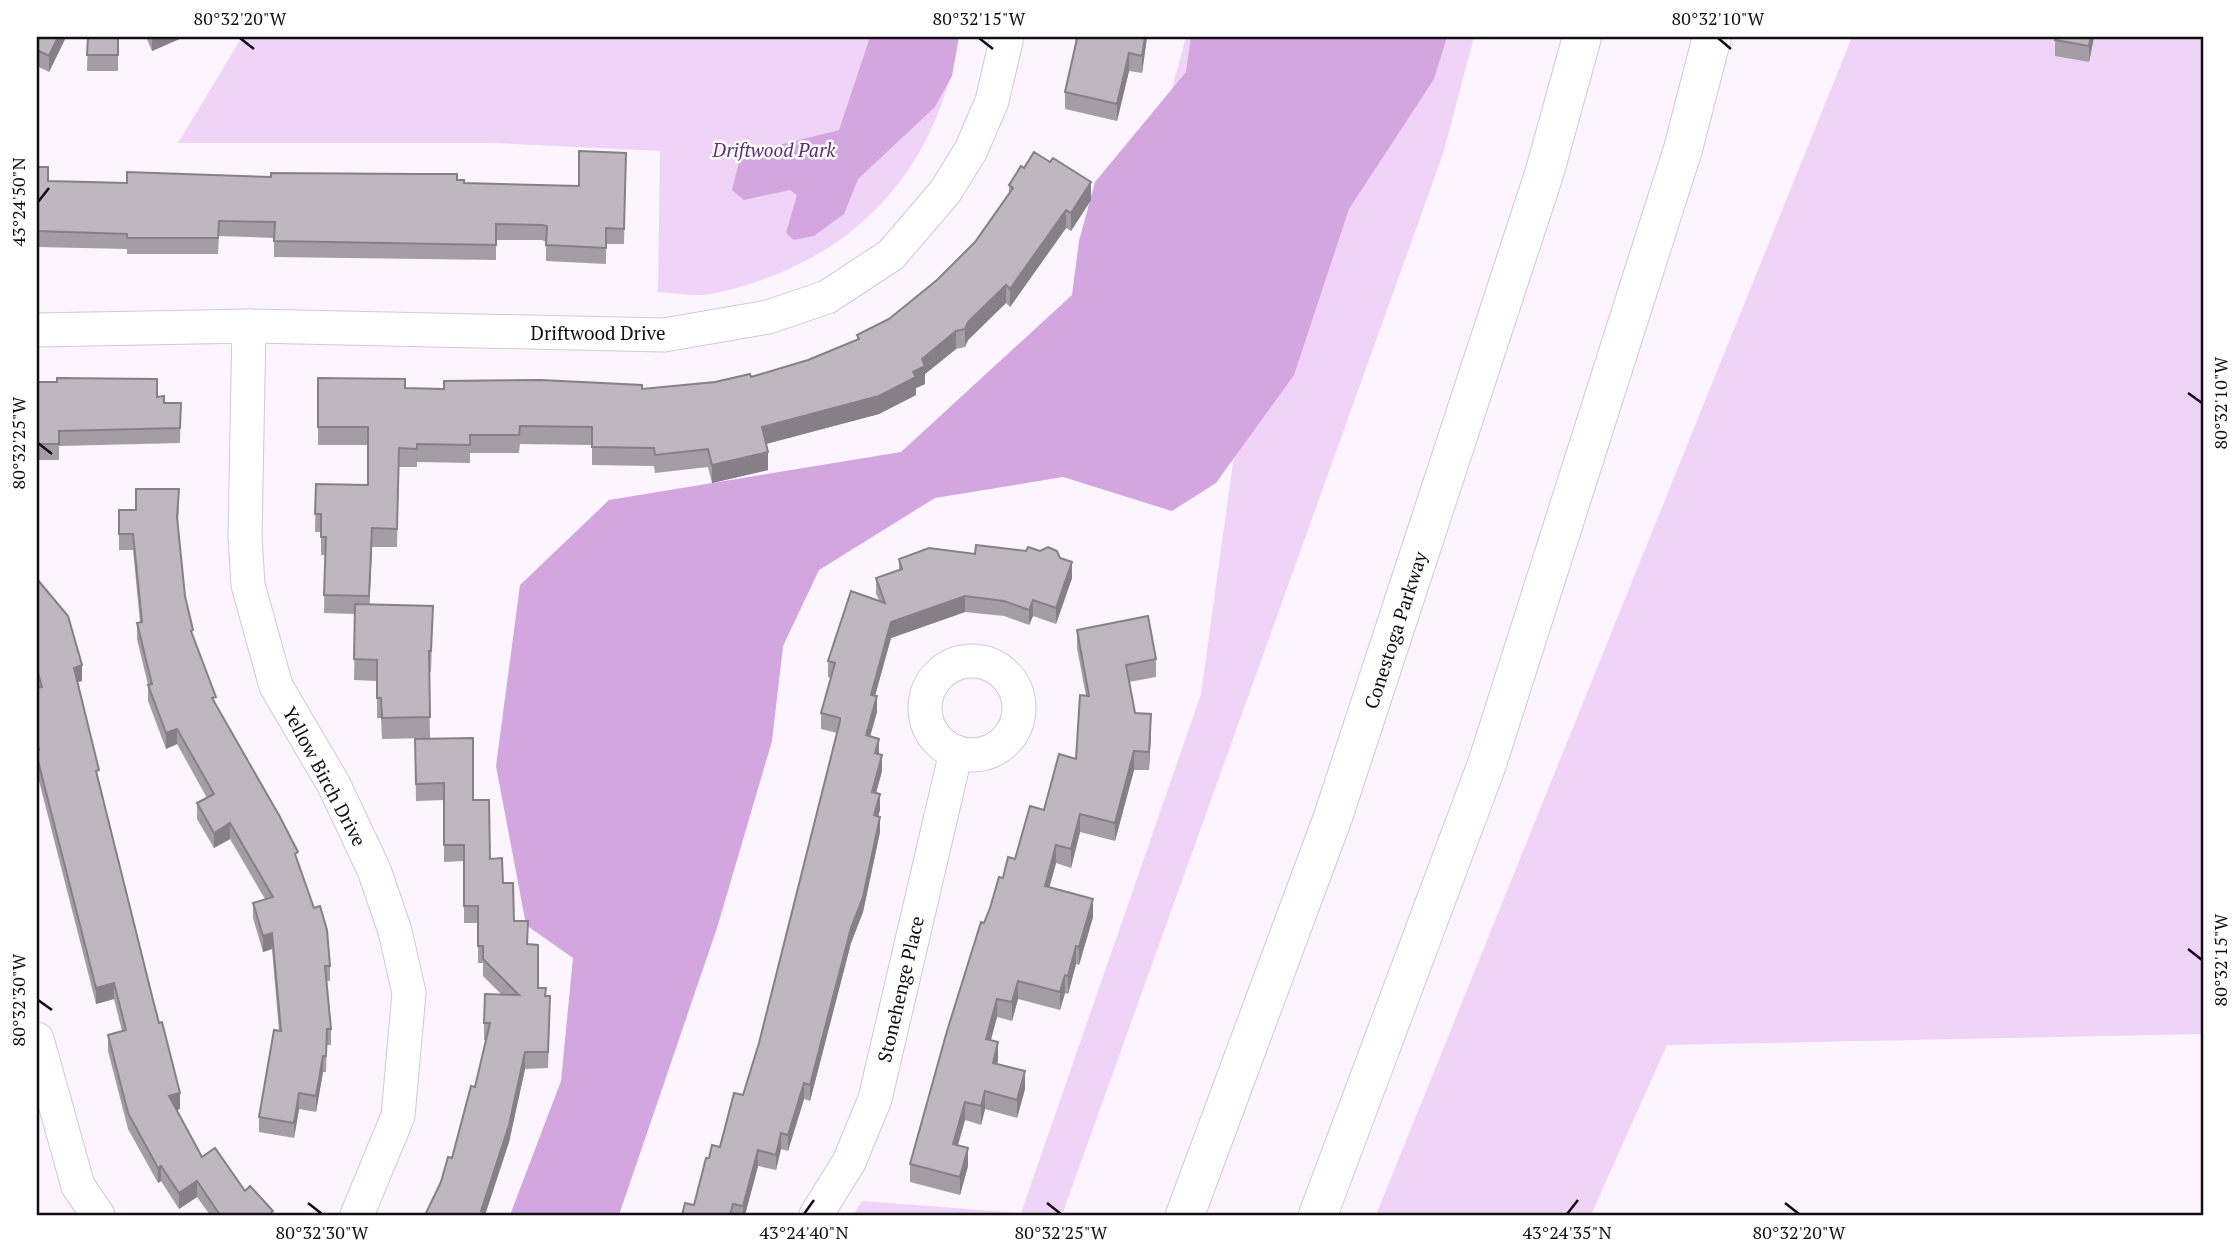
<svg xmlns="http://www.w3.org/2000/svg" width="2240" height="1252" font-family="'PT Serif',serif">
<rect width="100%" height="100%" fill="#fcf4ff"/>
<!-- green -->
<g fill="#f0d4f8">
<path d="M 242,37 L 959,37 C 936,176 850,265 711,294 C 695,297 675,293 658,292 L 660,151 L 492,143 L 178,143 Z"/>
<polygon points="1186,37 1474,37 1443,154 1062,1215 853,1215 862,1201 1021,1213 1201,694 1236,441 1084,411"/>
<polygon points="1852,37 2203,37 2203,1034 1667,1045 1591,1215 1376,1215"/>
</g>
<!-- forest -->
<g fill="#d3a6e0">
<polygon points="870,37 959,37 952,76 935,107 858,179 844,214 814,236 794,240 786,233 797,195 790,190 744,200 732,190 739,162 759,150 839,130"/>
<polygon points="1191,37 1447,37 1434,79 1349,209 1294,375 1216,483 1172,511 1063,477 935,498 819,570 783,646 772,741 717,928 619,1215 510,1215 561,1081 573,958 526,925 496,766 520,585 609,500 901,452 1072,295 1079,241 1095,182 1186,72"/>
</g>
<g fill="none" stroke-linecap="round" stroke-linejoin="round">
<defs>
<g id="minor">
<polyline points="249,326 245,537 248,585 276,686 334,785 374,870 395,931 409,993 398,1116 357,1215"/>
<polyline points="37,330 249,326 664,335 768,317 827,297 891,255 945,192 971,150 992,101 1007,37"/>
<circle cx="972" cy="708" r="47"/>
<polyline points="37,1039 78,1186 98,1215"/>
<polyline points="816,1215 849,1162 875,1099 956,752"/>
</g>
<g id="highway">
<polyline points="1185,1215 1333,817 1545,171 1582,37"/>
<polyline points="1318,1215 1487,764 1683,149 1712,37"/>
</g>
</defs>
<!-- minor casing -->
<use href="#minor" stroke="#d2c8d5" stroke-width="35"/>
<!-- highway casing -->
<use href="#highway" stroke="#d2c8d5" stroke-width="40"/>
<!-- minor -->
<use href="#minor" stroke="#fff" stroke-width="33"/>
<!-- highway -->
<use href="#highway" stroke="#fff" stroke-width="38"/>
</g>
<!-- wall -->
<g fill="#a49da7">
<polygon points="37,37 66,37 49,72 37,66"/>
<polygon points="88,37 118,37 118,71 87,71"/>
<polygon points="146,37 184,37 152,51"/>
<polygon points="1147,37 1142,73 1129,71 1117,121 1065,109 1065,92"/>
<polygon points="2094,37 2089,62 2055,56 2055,40"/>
<polygon points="626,153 624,244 606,244 606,264 546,261 546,242 542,240 496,240 496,260 274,257 274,238 219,236 218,254 127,254 127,249 37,247 37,167 48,181 127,183 271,177 457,180 464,183 579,186"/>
<polygon points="1009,185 1091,200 1071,231 1066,228 1010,307 1006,303 968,340 965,347 956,349 925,374 925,384 916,388 916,395 879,414 766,444 768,470 712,483 708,467 655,473 654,466 592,465 592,445 520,444 519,453 470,453 470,463 417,462 417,467 399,467 397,547 372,547 369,605 433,606 431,672 429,672 430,738 382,739 381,718 377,718 377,681 354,680 355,614 324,613 325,555 321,555 321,532 315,532 316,484 368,485 368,445 318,445 318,378 405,388 642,389 715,382 751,377 808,360 857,340 857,335 889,319 937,280 975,242 1009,193"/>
<polygon points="37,382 164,403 181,403 180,443 59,446 59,460 37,460"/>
<polygon points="179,505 178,524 185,596 193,638 216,705 298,861 330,966 330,981 326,981 331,1029 331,1045 327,1045 326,1072 323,1072 316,1112 299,1109 294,1138 259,1132 259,1117 279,1031 272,949 263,952 253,918 253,903 265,899 230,839 214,848 197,819 197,803 207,798 177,744 166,749 148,701 148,685 137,639 137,623 140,622 133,550 119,550 119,510 136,510"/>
<polygon points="899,559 1072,578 1056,624 1033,616 1029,625 1004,616 965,612 891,638 875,696 877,712 870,736 879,754 882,771 876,793 880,810 878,816 880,832 863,912 851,943 810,1101 804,1099 788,1151 781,1149 776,1170 758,1166 745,1215 682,1215 694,1205 709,1158 720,1147 743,1095 759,1043 837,733 821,729 821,713 831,678 828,677 828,661 879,600 876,594 876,578 899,570"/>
<polygon points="37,579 82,681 77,682 99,784 180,1109 176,1110 202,1157 245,1191 273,1215 210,1215 197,1197 179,1209 161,1181 158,1183 128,1129 108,1051 108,1035 122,1031 114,999 96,1004 37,773"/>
<polygon points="1077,630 1156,659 1156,677 1129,682 1135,713 1151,732 1149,770 1134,770 1115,841 1080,832 1071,868 1056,863 1049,887 1093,917 1079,965 1076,964 1068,994 1065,993 1060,1010 1018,999 1012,1021 997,1017 991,1040 998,1060 997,1064 1025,1089 1017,1118 985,1109 981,1125 965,1120 958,1145 968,1166 960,1195 910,1182 910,1164 984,923 1003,878 1015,859 1044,810 1076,759 1086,696 1077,648"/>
<polygon points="415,739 473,800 490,859 503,883 514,921 528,944 538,988 546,996 550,1013 548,1068 525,1069 509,1142 485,1215 425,1215 452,1158 475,1087 486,1040 484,1040 484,1023 502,995 483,976 483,963 478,963 478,923 464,923 464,861 444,862 444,800 416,801"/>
</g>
<!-- shaded-wall -->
<g fill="#867f88">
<polygon points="58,37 66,37 49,72 49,56"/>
<polygon points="152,37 184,37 152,51"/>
<polygon points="1145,37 1147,37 1142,73 1142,56"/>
<polygon points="2091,37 2094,37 2089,62 2089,46"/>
<polygon points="1129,53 1129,71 1117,121 1117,104"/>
<polygon points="1091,182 1091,200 1071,231 1071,213"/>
<polygon points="1066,210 1066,228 1010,307 1010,289"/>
<polygon points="1006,285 1006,303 968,340 965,347 965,329 968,322"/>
<polygon points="956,331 956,349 925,374 925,384 916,388 916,395 879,414 762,445 762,427 913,372 922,359"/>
<polygon points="768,452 768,470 712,483 712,465"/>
<polygon points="372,528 372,547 369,614 369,596"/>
<polygon points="1072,562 1072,578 1056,624 1056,608"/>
<polygon points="965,596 965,612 891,638 871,710 871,695 891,622"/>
<polygon points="1033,600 1033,616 1029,625 1029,610"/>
<polygon points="82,665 82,681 74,683 74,668"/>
<polygon points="877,696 877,712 866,751 866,735"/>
<polygon points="1151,714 1151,732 1149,770 1149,752"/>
<polygon points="177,729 177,744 166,749 166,733"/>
<polygon points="879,739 879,754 875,753"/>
<polygon points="1134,751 1134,770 1115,841 1115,823"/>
<polygon points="882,755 882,771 872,808 872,792"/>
<polygon points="880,794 880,810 874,831 874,815"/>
<polygon points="1080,814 1080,832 1071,868 1071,849"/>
<polygon points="880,817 880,832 863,912 851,943 810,1101 810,1085"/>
<polygon points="230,823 230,839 214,848 214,833"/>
<polygon points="1056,845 1056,863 1045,904 1045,886"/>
<polygon points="1093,899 1093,917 1079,965 1079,947"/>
<polygon points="272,933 272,949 263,952 263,936"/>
<polygon points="1076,946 1076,964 1068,994 1068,976"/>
<polygon points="1065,975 1065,993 1060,1010 1060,992"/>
<polygon points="1018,981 1018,999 1012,1021 1012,1002"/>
<polygon points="114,983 114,999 96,1004 96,988"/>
<polygon points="997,999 997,1017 986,1057 986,1039"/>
<polygon points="998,1042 998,1060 993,1081 993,1063"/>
<polygon points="525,1052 525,1069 509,1142 485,1215 481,1215 481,1211"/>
<polygon points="323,1056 323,1072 316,1112 316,1096"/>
<polygon points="1025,1071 1025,1089 1017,1118 1017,1100"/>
<polygon points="804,1083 804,1099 788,1151 788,1135"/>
<polygon points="985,1091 985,1109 981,1125 981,1106"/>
<polygon points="180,1093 180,1109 169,1112 169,1096"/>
<polygon points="299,1093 299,1109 294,1138 294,1123"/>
<polygon points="965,1102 965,1120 953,1162 953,1144"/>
<polygon points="781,1133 781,1149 776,1170 776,1155"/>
<polygon points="968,1148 968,1166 960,1195 960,1177"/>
<polygon points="758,1150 758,1166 745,1215 743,1215 743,1206"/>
<polygon points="161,1166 161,1181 158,1183 158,1168"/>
<polygon points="197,1181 197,1197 179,1209 179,1193"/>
</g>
<!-- building -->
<g fill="#bfb6c2" stroke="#867f88" stroke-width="2">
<polygon points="37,37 58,37 49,56 37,50"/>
<polygon points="88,37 118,37 118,55 87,55"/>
<polygon points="1077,37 1145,37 1142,56 1129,53 1117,104 1065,92 1076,43"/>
<polygon points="2056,37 2091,37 2089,46 2055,40"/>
<polygon points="579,151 626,153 624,229 606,228 606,248 546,245 547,226 542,225 496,224 496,245 274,241 275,222 219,221 218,238 127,238 127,234 37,231 37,167 48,167 48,181 127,183 127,172 271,177 271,173 417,174 457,174 457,180 464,180 464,183 579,186"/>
<polygon points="1034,152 1050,162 1053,158 1091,182 1071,213 1066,210 1010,289 1006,285 968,322 965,329 956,331 922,359 925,366 913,372 916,377 879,396 762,427 768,452 712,465 708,449 655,455 654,448 592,447 592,427 520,426 519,435 470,435 470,445 417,444 417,449 399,448 397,529 372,528 369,596 324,595 326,537 321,537 321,514 315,514 316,484 368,485 368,427 318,427 318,378 405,379 405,388 444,389 444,381 541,380 642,385 642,389 715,382 750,374 751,377 808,360 859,339 857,335 889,319 937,280 975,242 1013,188 1009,185 1021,166 1024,168"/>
<polygon points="57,378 157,379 157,397 164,396 164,403 181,403 180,428 59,431 59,444 37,444 37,382 57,382"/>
<polygon points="136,489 179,489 177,517 185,596 193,630 191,631 216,697 212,698 280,817 298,852 295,854 314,908 320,906 327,930 330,966 325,966 331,1029 327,1029 326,1056 323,1056 316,1096 299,1093 294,1123 259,1117 274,1030 281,1031 272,933 263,936 253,903 273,897 230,823 214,833 197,803 214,794 177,729 166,733 148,685 152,684 137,623 142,622 133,534 119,534 119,510 136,510"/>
<polygon points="976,545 1026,551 1028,547 1040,551 1048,547 1057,551 1060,558 1072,562 1056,608 1033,600 1029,610 1004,601 965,596 891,622 871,695 877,696 866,735 879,739 875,753 882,755 872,792 880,794 874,815 880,817 863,897 851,928 810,1085 804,1083 788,1135 781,1133 776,1155 758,1150 743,1206 733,1204 730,1215 682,1215 685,1203 694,1205 706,1158 709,1158 712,1145 720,1147 734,1093 743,1095 759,1043 840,721 840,718 821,713 835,663 828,661 851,591 885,603 876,578 902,569 899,559 929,548 975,554"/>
<polygon points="37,579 68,616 82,665 74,668 99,770 96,771 152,996 159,1023 162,1022 180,1093 169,1096 202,1157 215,1148 245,1191 250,1186 273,1211 269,1215 220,1215 197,1181 179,1193 161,1166 158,1168 128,1113 108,1035 126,1030 114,983 96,988 37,757 37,751 39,750 37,742 37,688 42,687 37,670"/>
<polygon points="355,604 433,606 431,651 429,651 430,717 382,718 381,698 377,698 377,660 354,659"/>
<polygon points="1148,616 1156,659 1126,665 1135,713 1151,714 1149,752 1134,751 1115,823 1080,814 1071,849 1056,845 1045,886 1093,899 1079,947 1076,946 1068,976 1065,975 1060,992 1018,981 1012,1002 997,999 986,1039 998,1042 993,1063 1025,1071 1017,1100 985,1091 981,1106 965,1102 953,1144 968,1148 960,1177 910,1164 947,1031 981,922 984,923 990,908 999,877 1003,878 1008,857 1015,859 1030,806 1044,810 1059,754 1076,759 1080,695 1089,696 1077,630"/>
<polygon points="473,738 473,800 489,800 490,859 502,858 503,883 513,883 514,921 528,921 527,944 538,945 538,988 546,988 545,996 550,996 548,1052 525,1052 509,1125 481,1211 484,1212 482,1215 425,1215 441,1182 448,1157 452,1158 471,1086 475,1087 490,1023 484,1023 485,994 519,995 483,959 483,946 478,946 478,906 464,906 464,845 444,845 444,783 416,784 415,739"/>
</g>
<!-- ticks -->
<path fill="none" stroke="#110e12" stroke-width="2.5" d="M 240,38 L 254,49M 979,38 L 993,49M 1718,38 L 1731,49M 38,202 L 49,188M 2188,393 L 2202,403M 38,443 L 52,454M 2188,949 L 2202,960M 38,1000 L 52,1010M 308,1203 L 322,1214M 1047,1203 L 1061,1214M 1785,1203 L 1799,1214M 804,1214 L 814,1200M 1567,1214 L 1578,1200"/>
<g text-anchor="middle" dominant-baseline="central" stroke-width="5" stroke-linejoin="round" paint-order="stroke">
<!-- park labels -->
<g font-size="19" font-style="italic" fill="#622c71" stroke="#fff">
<text x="774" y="149">Driftwood Park</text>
</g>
<!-- street labels -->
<g font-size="19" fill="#110e12" stroke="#fff">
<text x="598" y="332">Driftwood Drive</text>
<text transform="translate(1395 630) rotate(-72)">Conestoga Parkway</text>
<text transform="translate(325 776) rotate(62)">Yellow Birch Drive</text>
<text transform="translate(900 989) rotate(-77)">Stonehenge Place</text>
</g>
</g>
<!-- border -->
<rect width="2240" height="1252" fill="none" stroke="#ffffff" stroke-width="77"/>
<rect x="38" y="38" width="2164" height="1176" fill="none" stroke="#110e12" stroke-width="2.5"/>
<g font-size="18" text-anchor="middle" fill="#110e12">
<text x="240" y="25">80°32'20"W</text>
<text x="979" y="25">80°32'15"W</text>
<text x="1718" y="25">80°32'10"W</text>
<text transform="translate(19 202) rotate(-90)" y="6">43°24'50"N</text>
<text transform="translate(2221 403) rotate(-90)" y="6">80°32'10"W</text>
<text transform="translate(19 443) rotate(-90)" y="6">80°32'25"W</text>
<text transform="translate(2221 960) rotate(-90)" y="6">80°32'15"W</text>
<text transform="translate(19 1000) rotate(-90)" y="6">80°32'30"W</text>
<text x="322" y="1239">80°32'30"W</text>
<text x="804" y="1239">43°24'40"N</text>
<text x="1061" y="1239">80°32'25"W</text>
<text x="1567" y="1239">43°24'35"N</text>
<text x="1799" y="1239">80°32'20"W</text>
</g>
</svg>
